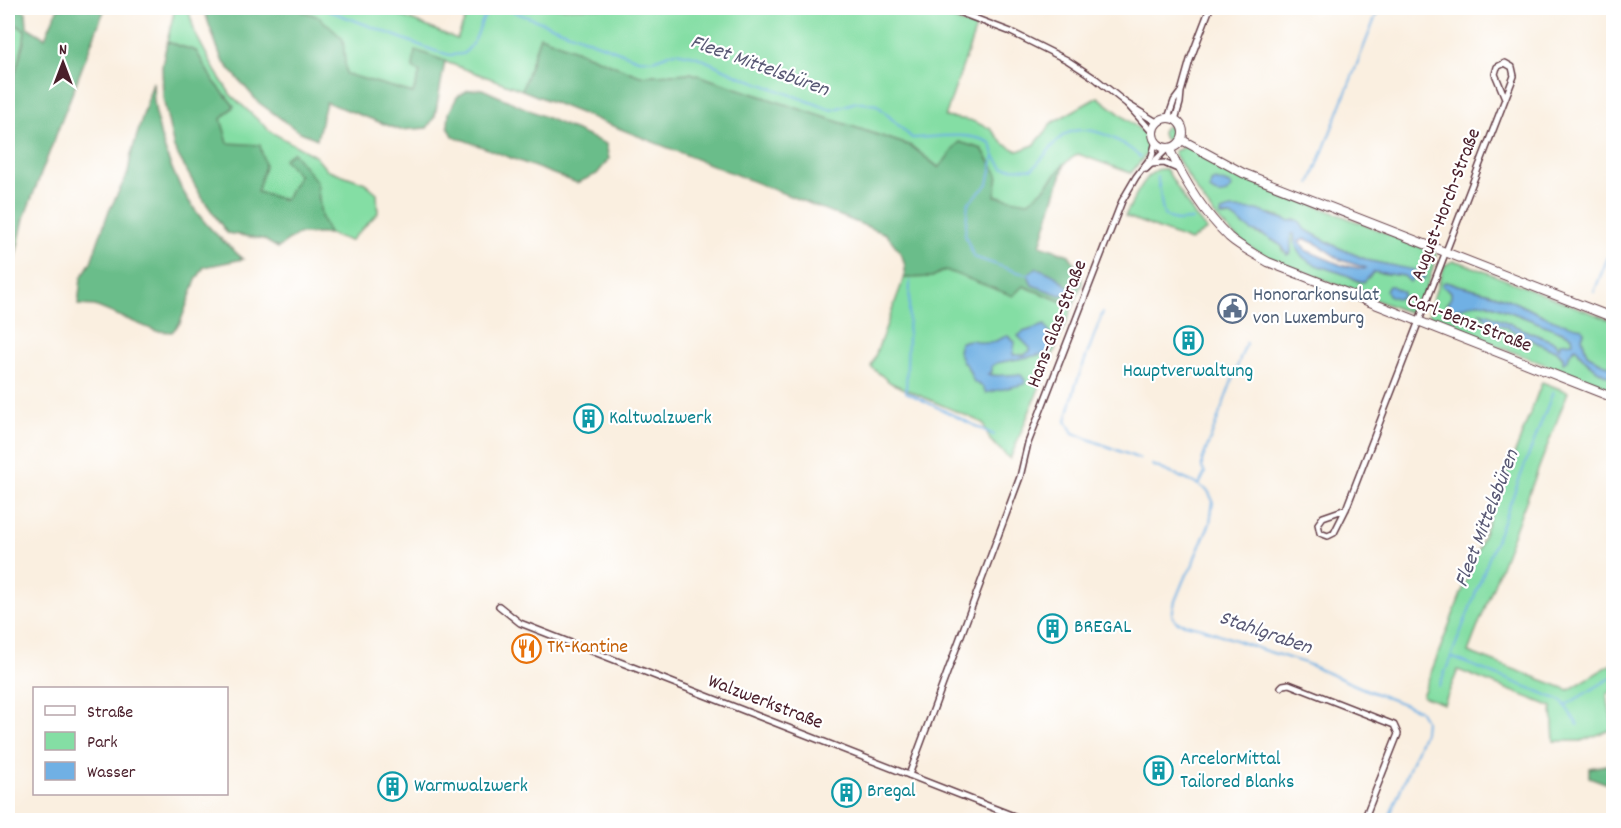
<svg xmlns="http://www.w3.org/2000/svg" width="1621" height="828" font-family="Dekko,sans-serif">
<rect width="100%" height="100%" fill="#fff"/>
<filter id="ink" filterUnits="userSpaceOnUse"><feTurbulence type="fractalNoise" baseFrequency=".0167" numOctaves="2"/><feDisplacementMap in="SourceGraphic" scale="12" xChannelSelector="R" yChannelSelector="G"/><feConvolveMatrix kernelMatrix="1 2 1 2 8 2 1 2 1" color-interpolation-filters="sRGB"/></filter>
<filter id="wash" filterUnits="userSpaceOnUse"><feTurbulence type="fractalNoise" baseFrequency=".008" numOctaves="4" result="noise"/><feDisplacementMap in="SourceGraphic" scale="24" xChannelSelector="R" yChannelSelector="G"/><feGaussianBlur stdDeviation="1.35" result="paint"/><feColorMatrix in="noise" values="0 0 0 0 0 0 0 0 0 0 0 0 0 0 0 0 0 1.4 0 .05"/><feComposite in="paint" operator="in"/></filter>
<g filter="url(#wash)">
<rect width="100%" height="100%" fill="#faefe0"/>
<!-- green -->
<g fill="#84dea4" stroke="#677e68" stroke-width="1.5" fill-rule="evenodd">
<polygon points="175,8 188,8 195,33 216,72 231,95 271,132 315,156 326,169 365,183 377,193 378,213 350,241 329,234 321,216 317,182 299,175 285,200 257,192 265,166 228,143 221,119 234,106 212,79 196,51 167,42"/>
<polygon points="294,8 382,8 457,39 466,17 472,8 922,8 976,28 945,117 970,120 991,129 1004,144 1018,151 1034,145 1048,129 1050,124 1098,97 1143,132 1149,151 1131,173 1078,154 1065,163 1044,189 1027,203 994,195 998,175 982,149 959,142 940,168 911,146 691,73 640,76 540,36 522,90 416,51 413,68 420,73 413,93 345,74 319,17"/>
<polygon points="8,20 25,30 24,41 8,100"/>
<circle cx="1169" cy="133" r="7"/>
<path d="M 1186,143 L 1215,163 L 1246,178 L 1434,252 L 1436,253 C 1434,269 1423,302 1411,313 L 1399,309 C 1370,298 1341,286 1312,275 C 1285,264 1256,255 1234,235 C 1208,213 1192,182 1174,153 L 1174,151 L 1180,149 ZM 1223,212 L 1272,214 L 1289,221 L 1297,220 L 1300,222 L 1304,229 L 1339,248 L 1370,261 L 1423,273 L 1421,278 L 1373,272 L 1364,281 L 1359,282 L 1347,275 L 1320,266 L 1303,257 L 1294,242 L 1294,234 L 1291,234 L 1283,251 L 1282,246 L 1266,236 L 1258,234 L 1231,216 L 1225,217 Z"/>
<path d="M 1159,169 L 1166,169 L 1195,216 L 1207,230 L 1190,241 L 1125,216 C 1132,203 1144,174 1159,169 Z"/>
<path d="M 1453,261 L 1460,262 L 1613,321 L 1613,367 L 1605,365 L 1587,354 L 1582,338 L 1584,332 L 1582,328 C 1552,323 1528,307 1500,296 C 1483,290 1464,287 1446,282 L 1444,286 L 1451,292 L 1452,297 L 1446,304 L 1487,303 L 1572,336 L 1573,340 L 1572,343 L 1560,343 L 1560,349 L 1554,342 L 1529,332 L 1488,314 L 1482,315 L 1494,324 L 1502,325 L 1548,348 L 1556,350 L 1564,359 L 1568,359 L 1571,351 L 1576,348 C 1584,361 1598,372 1613,378 L 1613,391 L 1433,321 L 1429,315 L 1429,310 L 1445,265 Z"/>
<polygon points="945,270 1023,286 1073,306 1010,459 990,440 983,423 891,383 871,367 904,278 932,277"/>
<polygon points="1542,382 1568,392 1468,652 1569,690 1613,663 1613,689 1607,695 1613,729 1581,741 1554,741 1552,707 1458,670 1444,704 1422,696"/>
</g>
<!-- forest -->
<g fill="#6bbd8a" stroke="#5a6e5a" stroke-width="1.5">
<polygon points="8,8 18,8 26,12 27,27 45,38 58,8 105,8 24,218 8,291 8,100 24,41 25,30 8,20"/>
<polygon points="203,8 294,8 319,17 343,39 346,74 413,93 420,73 413,68 415,50 445,61 435,116 427,128 400,130 326,102 317,139 298,131 258,102 222,60"/>
<path d="M 540,36 L 640,76 L 691,73 L 911,146 L 939,168 L 959,142 L 982,149 L 998,175 L 995,196 L 1027,202 L 1044,189 L 1065,163 L 1040,245 L 1069,255 L 1081,273 L 1082,284 L 1073,306 L 1023,286 L 1013,296 L 945,270 L 932,277 L 904,278 C 909,260 896,246 886,234 L 522,90 Z"/>
<polygon points="167,42 196,51 212,79 234,106 221,119 228,143 260,145 265,166 257,192 285,200 299,175 284,159 293,152 317,182 321,216 329,234 298,234 278,248 263,239 227,233 201,196 174,148 163,98 162,66"/>
<path d="M 153,82 C 153,128 173,185 203,220 C 214,234 230,247 243,259 L 204,267 L 196,280 L 180,323 L 172,332 L 156,331 L 95,306 L 78,305 L 81,278 L 91,262 L 108,213 L 128,173 L 131,155 Z"/>
<polygon points="482,89 606,144 609,159 597,174 577,183 453,136 448,126 449,113 457,97 468,90"/>
<polygon points="1613,764 1613,786 1589,777 1589,768"/>
</g>
<!-- water -->
<g fill="#70b0e4" stroke="#5d6888" stroke-width="1.5" fill-rule="evenodd">
<path d="M 1215,180 L 1230,184 L 1232,187 C 1228,196 1217,196 1210,190 L 1211,182 Z"/>
<path d="M 1231,209 L 1257,210 L 1289,221 L 1297,220 L 1300,222 L 1304,229 L 1339,248 L 1370,261 L 1414,270 L 1425,276 L 1424,279 L 1414,277 L 1410,282 L 1404,276 L 1374,272 L 1364,282 C 1357,281 1353,277 1346,275 C 1332,269 1313,267 1302,256 C 1295,250 1295,242 1294,234 L 1291,234 L 1291,253 L 1287,255 L 1282,246 L 1266,236 L 1252,231 L 1231,216 L 1221,216 L 1221,212 ZM 1305,239 L 1317,244 L 1341,260 L 1366,268 L 1364,269 L 1341,265 L 1305,250 L 1299,241 Z"/>
<path d="M 1037,268 C 1054,274 1061,278 1072,292 L 1060,295 L 1032,285 L 1028,274 Z"/>
<path d="M 1445,282 C 1463,287 1482,290 1500,296 C 1528,307 1552,323 1582,328 L 1584,332 L 1582,338 L 1587,354 L 1605,365 L 1613,367 L 1613,378 C 1597,372 1585,362 1576,348 C 1569,350 1570,360 1563,363 L 1563,357 L 1556,350 L 1548,348 L 1502,325 C 1501,325 1494,324 1494,324 C 1491,322 1481,314 1480,312 L 1488,314 L 1529,332 L 1554,342 L 1559,348 L 1560,343 L 1573,342 L 1572,336 L 1565,333 L 1487,303 L 1477,303 L 1451,310 L 1448,309 L 1446,306 L 1451,297 L 1451,292 L 1442,286 L 1443,283 Z"/>
<polygon points="1389,286 1392,286 1403,292 1403,296 1398,299 1388,295 1386,290"/>
<path d="M 1045,325 L 1050,333 L 1051,351 L 1044,354 L 997,363 L 992,366 L 992,372 L 988,374 C 999,378 1010,373 1021,375 L 1025,380 L 1025,384 L 986,393 L 983,387 L 974,382 L 967,366 L 963,362 L 958,351 L 960,343 C 972,336 978,344 989,343 C 996,342 1002,337 1008,336 L 1015,342 L 1013,355 L 1024,355 L 1030,351 L 1030,348 L 1018,336 L 1023,332 Z"/>
</g>
<g fill="none" stroke-linecap="round" stroke-linejoin="round">
<!-- stream -->
<g stroke="#70b0e4" stroke-width="2">
<path d="M 322,8 L 435,51 L 450,55 L 463,54 C 466,51 471,47 473,43 C 484,26 476,15 501,8"/>
<path d="M 504,8 L 638,59 L 653,60 L 675,52 L 695,56 L 737,75 L 832,110 L 856,102 L 877,105 L 912,138 C 938,137 966,131 991,143 L 994,155 L 1003,168 L 1032,169 C 1039,163 1058,138 1064,135 C 1088,121 1122,140 1140,157"/>
<polyline points="994,156 988,184 968,203 965,235 974,257 1017,272 1030,275"/>
<path d="M 1157,177 C 1161,189 1160,202 1164,215 L 1176,221 L 1192,220"/>
<polyline points="1310,184 1379,8"/>
<polyline points="910,281 906,392 994,435"/>
<polyline points="1594,292 1614,242"/>
<polyline points="1103,312 1076,384 1066,421 1073,433 1140,459"/>
<polyline points="1553,392 1451,657 1562,701 1578,725"/>
<polyline points="1152,465 1199,485 1208,491 1213,501 1210,523 1195,557 1192,567 1184,579 1175,601 1172,615 1174,619 1177,622 1202,628 1260,649 1305,663 1362,688 1419,710 1425,720 1424,732 1388,820"/>
<polyline points="1199,485 1205,473 1202,468 1202,461 1246,343"/>
<polyline points="1439,687 1451,657"/>
<polyline points="1566,705 1614,676"/>
</g>
</g>
</g>
<g filter="url(#ink)">
<g fill="none" stroke-linecap="round" stroke-linejoin="round">
<defs>
<g id="street">
<polyline points="948,8 1011,32 1067,60 1096,79 1127,104 1158,123"/>
<polyline points="1128,105 1153,133"/>
<polyline points="1168,118 1174,101 1180,93"/>
<polyline points="1175,120 1180,103 1181,92 1190,60 1210,8"/>
<polyline points="1151,164 1164,163 1178,169"/>
<polyline points="1146,169 1168,148"/>
<polyline points="1346,509 1323,517 1318,524 1320,533 1328,536 1334,533 1346,509 1514,76 1512,67 1505,63 1497,67 1495,74 1505,98"/>
<polyline points="499,606 520,623 1024,820"/>
<polyline points="1281,687 1283,685 1289,684 1394,725 1398,734 1364,820"/>
<polyline points="909,775 1020,477 1028,443 1122,201 1136,177 1152,156 1156,141"/>
</g>
<g id="secondary">
<circle cx="1168" cy="133" r="15"/>
<polyline points="1182,140 1243,173 1614,318"/>
<path d="M 1169,148 C 1184,181 1203,212 1229,237 C 1240,247 1255,254 1268,262 L 1614,398"/>
</g>
</defs>
<!-- street casing -->
<use href="#street" stroke="#643e46" stroke-width="8"/>
<!-- secondary casing -->
<use href="#secondary" stroke="#643e46" stroke-width="10"/>
<!-- street -->
<use href="#street" stroke="#fff" stroke-width="5"/>
<!-- secondary -->
<use href="#secondary" stroke="#fff" stroke-width="8"/>
</g>
</g>
<!-- icons -->
<defs>
<symbol id="civic-ring" viewBox="-11 -11 22 22"><circle r="9.5" fill="#fff" stroke="#5c6f8a" stroke-width="1.5"/><path d="M-.6-6.5H3V-4.5H.6V-3L4-1V1h2V6H-6V1h2V-1L-.6-3ZM-1.2 2.5V6h2.4V2.5Z" fill="#5c6f8a"/></symbol>
<symbol id="building-ring" viewBox="-11 -11 22 22"><circle r="9.5" fill="#fff" stroke="#0f9aa8" stroke-width="1.5"/><path d="M-4-6H4V6H1V3H-1V6H-4ZM-2.5-4.3h1.7v1.8h-1.7ZM.8-4.3h1.7v1.8H.8ZM-2.5-1h1.7V.8h-1.7ZM.8-1h1.7V.8H.8Z" fill="#0f9aa8"/></symbol>
<symbol id="restaurant-ring" viewBox="-11 -11 22 22"><circle r="9.5" fill="#fff" stroke="#e8710a" stroke-width="1.5"/><path d="M-5-6h1v4h1v-4h1v4h1v-4h1v5L-1.5 .5V6h-2V.5L-5-1ZM5-6V6H3V1.5H1.5Q1.5-4 5-6Z" fill="#e8710a"/></symbol>
</defs>
<g fill-rule="evenodd">
<use href="#civic-ring" x="1216" y="292" width="33" height="33"/>
<use href="#building-ring" x="1172" y="324" width="33" height="33"/>
<use href="#building-ring" x="572" y="402" width="33" height="33"/>
<use href="#building-ring" x="1036" y="612" width="33" height="33"/>
<use href="#restaurant-ring" x="510" y="632" width="33" height="33"/>
<use href="#building-ring" x="1142" y="754" width="33" height="33"/>
<use href="#building-ring" x="376" y="770" width="33" height="33"/>
<use href="#building-ring" x="830" y="776" width="33" height="33"/>
</g>
<g text-anchor="middle" dominant-baseline="central" stroke-width="4.5" stroke-linejoin="round" paint-order="stroke">
<!-- street labels -->
<g font-size="20" fill="#4a1f2b" stroke="#fff">
<text transform="translate(1447 205) rotate(-69)">August-Horch-Straße</text>
<text transform="translate(1058 324) rotate(-69)">Hans-Glas-Straße</text>
<text transform="translate(1469 324) rotate(21)">Carl-Benz-Straße</text>
<text transform="translate(765 703) rotate(21)">Walzwerkstraße</text>
</g>
<!-- service labels -->
<g font-size="20" fill="#4e5e75" stroke="#fff" text-anchor="start">
<text x="1253" y="296">Honorarkonsulat<tspan x="1253" dy="23">von Luxemburg</tspan></text>
</g>
<!-- culture labels -->
<g font-size="20" fill="#0d838f" stroke="#fff" text-anchor="start">
<text x="1188" y="372" text-anchor="middle">Hauptverwaltung</text>
<text x="609" y="419">Kaltwalzwerk</text>
<text x="1074" y="628">BREGAL</text>
<text x="1180" y="760">ArcelorMittal<tspan x="1180" dy="23">Tailored Blanks</tspan></text>
<text x="414" y="787">Warmwalzwerk</text>
<text x="867" y="792">Bregal</text>
</g>
<!-- food labels -->
<g font-size="20" fill="#c56008" stroke="#fff" text-anchor="start">
<text x="547" y="648">TK-Kantine</text>
</g>
<!-- water labels -->
<g font-size="21" font-style="italic" fill="#595975" stroke="#fff">
<text transform="translate(759 67) rotate(20)">Fleet Mittelsbüren</text>
<text transform="translate(1488 519) rotate(-69)">Fleet Mittelsbüren</text>
<text transform="translate(1265 634) rotate(19)">Stahlgraben</text>
</g>
</g>
<!-- margin -->
<rect width="1621" height="828" fill="none" stroke="#fff" stroke-width="30"/>
<!-- legend -->
<rect x="33" y="687" width="195" height="108" fill="#ffffff" stroke="#b7a5aa" stroke-width="1.5"/>
<rect x="45" y="706" width="30" height="9" fill="#ffffff" stroke="#b7a5aa" stroke-width="1.5"/>
<text x="87" y="717" font-size="18" fill="#4a1f2b">Straße</text>
<rect x="45" y="732" width="30" height="18" fill="#84dea4" stroke="#b7a5aa" stroke-width="1.5"/>
<text x="87" y="747" font-size="18" fill="#4a1f2b">Park</text>
<rect x="45" y="762" width="30" height="18" fill="#70b0e4" stroke="#b7a5aa" stroke-width="1.5"/>
<text x="87" y="777" font-size="18" fill="#4a1f2b">Wasser</text>
<!-- north arrow -->
<g transform="translate(63 63)" stroke="#ffffff" stroke-width="4.5" paint-order="stroke">
<path d="M0-4.5L10 22L0 15L-10 22Z" fill="#4a1f2b"/>
<text y="-9" font-size="16" font-weight="bold" text-anchor="middle" fill="#4a1f2b">N</text>
</g>
</svg>
